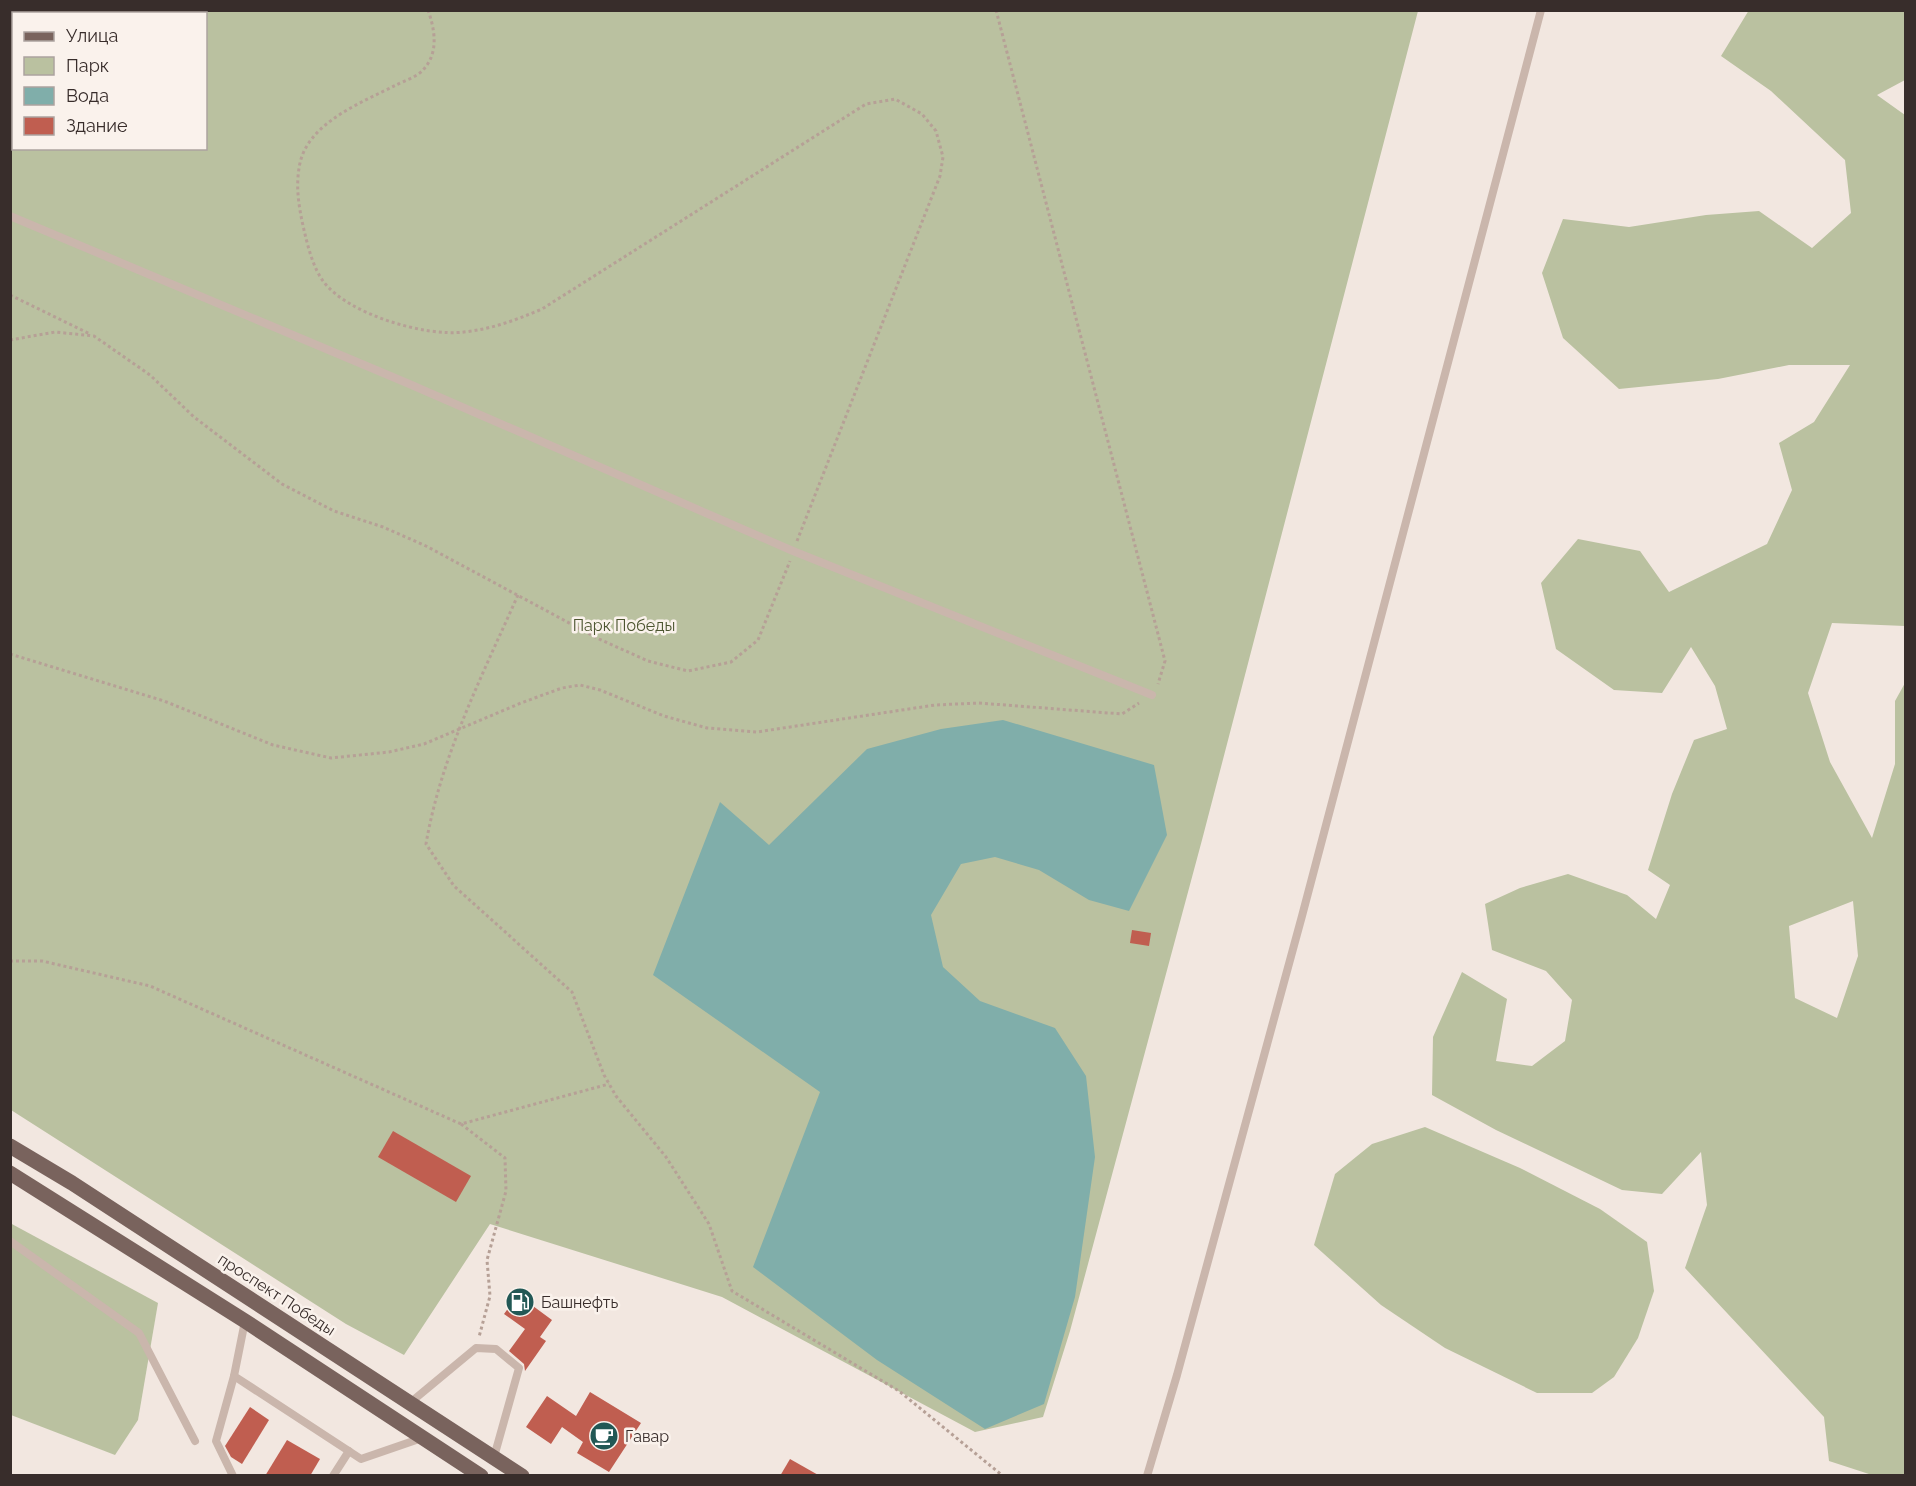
<svg xmlns="http://www.w3.org/2000/svg" width="1916" height="1486" viewBox="0 0 1916 1486" font-family="Raleway,sans-serif">
<rect width="100%" height="100%" fill="#f2e7e0"/>
<g fill="#bac1a0" fill-rule="evenodd">
<path d="M 1749,10 L 1905,11 L 1905,80 L 1877,95 L 1905,115 L 1905,626 L 1832,623 L 1808,693 L 1830,762 L 1872,838 L 1895,764 L 1895,701 L 1905,683 L 1905,1475 L 1872,1475 L 1829,1461 L 1824,1417 L 1685,1268 L 1707,1205 L 1701,1152 L 1662,1194 L 1622,1190 L 1496,1130 L 1432,1095 L 1433,1037 L 1462,972 L 1507,999 L 1496,1061 L 1532,1066 L 1565,1041 L 1572,1000 L 1546,971 L 1492,950 L 1485,904 L 1520,888 L 1568,874 L 1627,895 L 1656,919 L 1670,885 L 1648,870 L 1672,794 L 1694,740 L 1727,729 L 1715,686 L 1691,647 L 1662,693 L 1614,690 L 1556,649 L 1541,583 L 1578,539 L 1640,551 L 1669,592 L 1767,544 L 1792,490 L 1779,443 L 1814,422 L 1850,365 L 1789,365 L 1718,379 L 1619,389 L 1563,338 L 1542,273 L 1563,219 L 1629,227 L 1706,215 L 1759,211 L 1812,248 L 1851,213 L 1845,160 L 1771,91 L 1721,56 ZM 1853,901 L 1858,956 L 1837,1018 L 1795,998 L 1789,926 Z"/>
<path d="M 10,11 L 1418,11 L 1202,840 L 1070,1331 L 1043,1417 L 975,1432 L 722,1297 L 490,1224 L 404,1355 L 346,1324 L 11,1110 ZM 14,14 L 206,14 L 206,148 L 14,148 Z"/>
<polygon points="1425,1127 1520,1168 1600,1209 1647,1242 1654,1291 1638,1338 1614,1377 1592,1393 1537,1393 1445,1348 1381,1305 1314,1245 1335,1174 1372,1144"/>
<polygon points="10,1223 158,1303 138,1420 115,1455 11,1415"/>
</g>
<polygon fill="#80aeaa" points="1003,720 1154,765 1167,835 1129,911 1089,900 1039,870 995,857 961,864 931,915 943,967 980,1001 1055,1028 1086,1076 1095,1157 1075,1297 1044,1404 985,1429 877,1360 753,1267 820,1092 653,975 720,802 769,845 867,749 941,729"/>
<g fill="#c05e50">
<polygon points="1132,930 1151,933 1149,946 1130,943"/>
<polygon points="393,1131 471,1176 456,1202 378,1157"/>
<polygon points="518,1295 552,1320 540,1337 546,1341 525,1371 524,1364 509,1351 525,1329 504,1314"/>
<polygon points="590,1392 641,1423 609,1472 577,1453 583,1442 562,1427 551,1444 526,1427 547,1396 576,1416"/>
<polygon points="250,1407 269,1420 242,1464 231,1457 225,1446"/>
<polygon points="287,1440 320,1459 310,1476 265,1476"/>
<polygon points="790,1459 820,1476 780,1476"/>
</g>
<g fill="none" stroke-linecap="round" stroke-linejoin="round">
<g stroke="#b6a096" stroke-width="3" stroke-dasharray="3 3" stroke-linecap="butt">
<polyline points="62,10 72,14"/>
<path d="M 428,10 C 435,30 439,53 423,70 C 417,77 404,81 396,85 C 363,102 309,122 300,163 C 295,186 299,208 304,230 C 308,247 313,267 323,281 C 347,314 425,337 464,332 C 492,329 516,320 542,309 L 866,104 L 895,99 L 922,114 L 936,131 L 943,157 L 940,176 L 797,541"/>
<polyline points="996,10 1165,661 1158,684"/>
<polyline points="180,14 183,10"/>
<polyline points="10,295 90,334"/>
<polyline points="10,340 55,332 94,336 150,375 194,417 282,484 334,511 383,527 426,546 599,639 648,661 688,671 731,662 758,640 790,561"/>
<path d="M 518,595 C 482,676 441,756 426,844 L 454,886 L 572,992 L 604,1075 L 616,1096 L 666,1157 L 709,1224 L 732,1291 L 899,1391 L 1003,1476"/>
<polyline points="10,654 164,701 273,745 331,758 389,752 424,744 521,703 562,688 580,685 600,690 664,716 707,728 757,732 935,705 979,703 1122,714 1139,703"/>
<polyline points="10,961 42,961 150,986 461,1124 609,1084"/>
<polyline points="461,1124 505,1158 506,1191 487,1260 490,1296 479,1337"/>
</g>
<g stroke="#cab6ac" stroke-width="8">
<polyline points="10,216 407,383 793,551 1152,695"/>
<polyline points="10,1241 139,1333 195,1441"/>
<polyline points="245,1321 234,1376 361,1459 422,1438"/>
<polyline points="411,1402 476,1348 496,1349 519,1368 494,1457"/>
<polyline points="233,1476 216,1441 234,1376"/>
<polyline points="333,1476 349,1451"/>
<polyline points="1147,1476 1177,1375 1302,916 1541,10"/>
</g>
<g stroke="#79635d" stroke-width="15">
<polyline points="10,1146 72,1183 522,1476"/>
<polyline points="10,1173 245,1321 481,1476"/>
</g>
</g>
<defs>
<g id="fuel-disc" transform="scale(1.5)"><circle r="9.5" fill="#225855" stroke="#faf2ec"/><path d="M-5.5-6h7V0h2V4h1.3V-2.5L3-4.5l.8-.8L6-3V5H2.5V1h-1V6h-7ZM-4.2-4.7v3.2H.2V-4.7Z" fill="#fff"/></g>
<g id="cafe-disc" transform="scale(1.5)"><circle r="9.5" fill="#225855" stroke="#faf2ec"/><path d="M-5.5-4.5H6V0H3Q3 3.5 0 3.5H-2.5Q-5.5 3.5-5.5 0ZM3-3.2v2h1.7v-2ZM-6 4.5H4V6H-6Z" fill="#fff"/></g>
</defs>
<g fill-rule="evenodd">
<use href="#fuel-disc" x="520" y="1302"/>
<use href="#cafe-disc" x="604" y="1436"/>
</g>
<g text-anchor="middle" stroke-width="5" stroke-linejoin="round" paint-order="stroke">
<g font-size="16" fill="#4c5530" stroke="#faf2ec">
<text x="624" y="631">Парк Победы</text>
</g>
<g font-size="16" fill="#382d2b" stroke="#faf2ec">
<text transform="translate(277 1294) rotate(33)" y="6">проспект Победы</text>
</g>
<g font-size="16" fill="#382d2b" stroke="#faf2ec" text-anchor="start">
<text x="541" y="1308">Башнефть</text>
<text x="625" y="1442">Гавар</text>
</g>
</g>
<rect width="1916" height="1486" fill="none" stroke="#382d2b" stroke-width="24"/>
<rect x="12" y="12" width="195" height="138" fill="#faf2ec" stroke="#aca39f" stroke-width="1.5"/>
<rect x="24" y="32" width="30" height="9" fill="#79635d" stroke="#aca39f" stroke-width="1.5"/>
<text x="66" y="42" font-size="18" fill="#382d2b">Улица</text>
<rect x="24" y="57" width="30" height="18" fill="#bac1a0" stroke="#aca39f" stroke-width="1.5"/>
<text x="66" y="72" font-size="18" fill="#382d2b">Парк</text>
<rect x="24" y="87" width="30" height="18" fill="#80aeaa" stroke="#aca39f" stroke-width="1.5"/>
<text x="66" y="102" font-size="18" fill="#382d2b">Вода</text>
<rect x="24" y="117" width="30" height="18" fill="#c05e50" stroke="#aca39f" stroke-width="1.5"/>
<text x="66" y="132" font-size="18" fill="#382d2b">Здание</text>
</svg>
